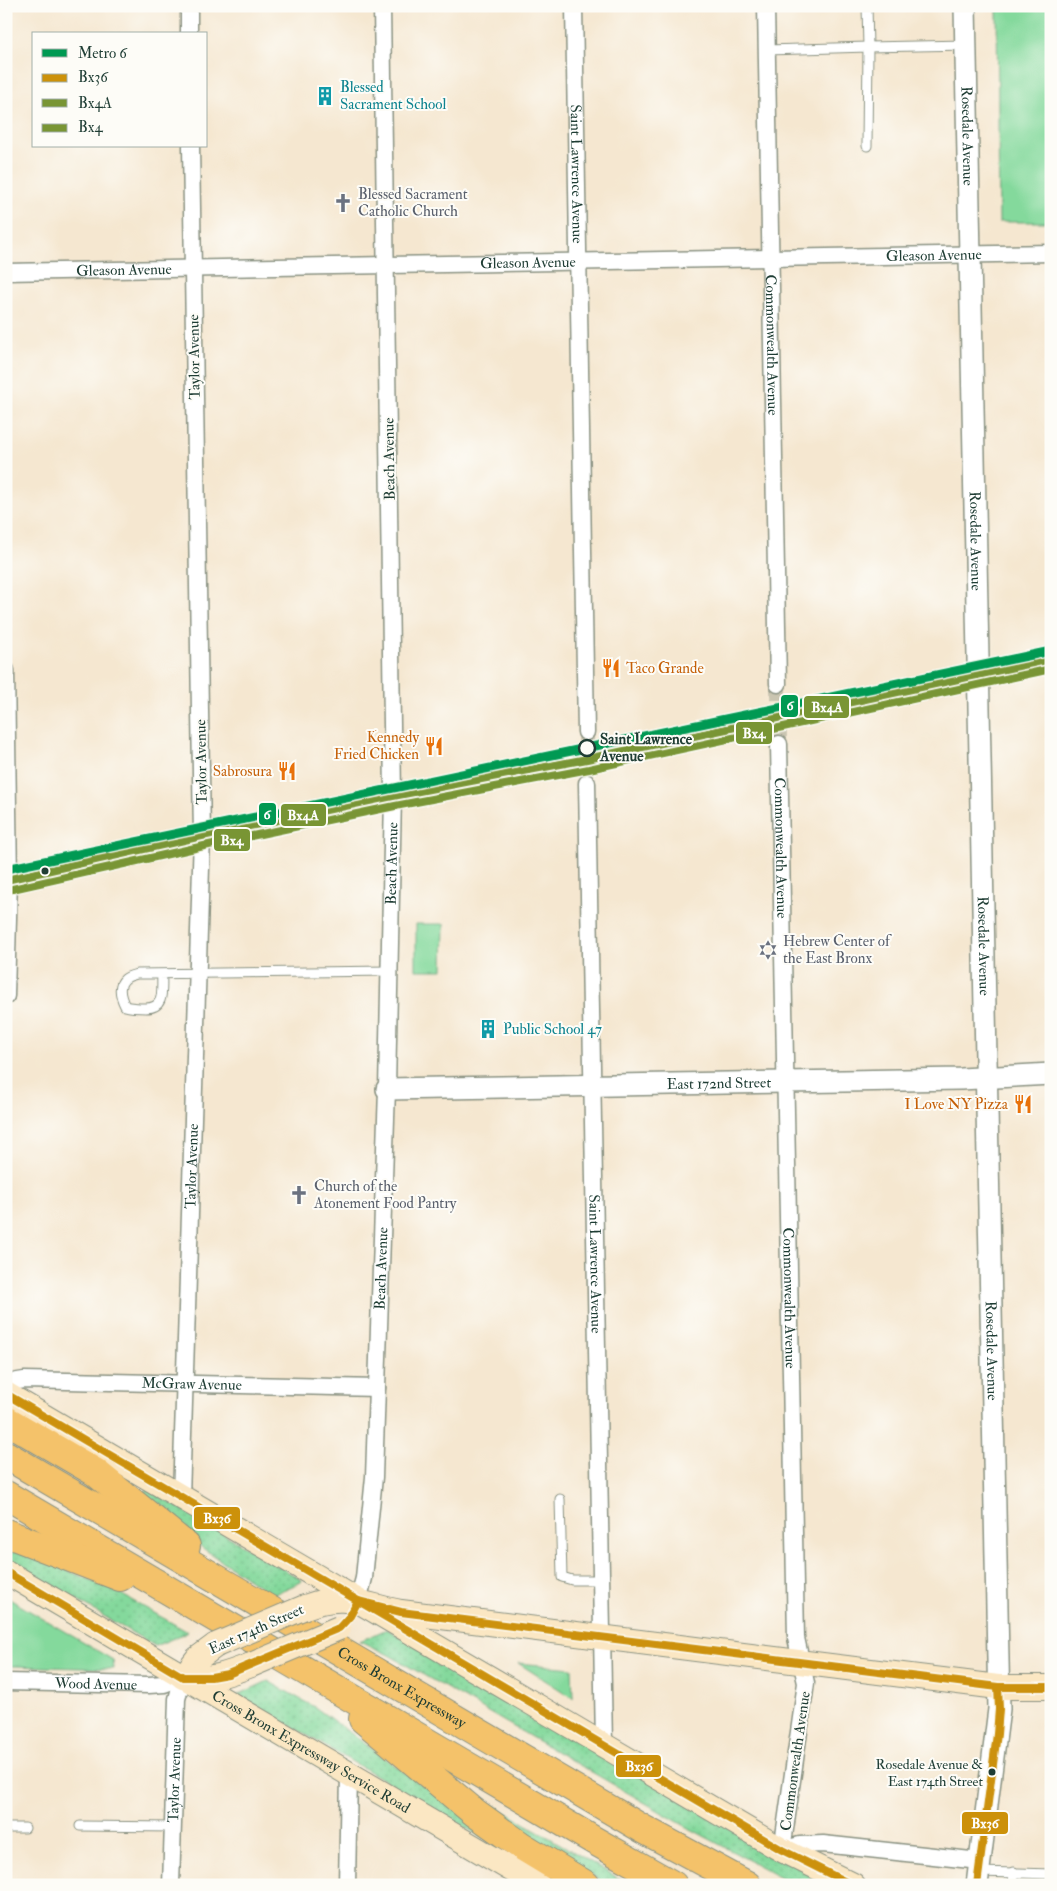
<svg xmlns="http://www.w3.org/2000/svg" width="1057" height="1891" viewBox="0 0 1057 1891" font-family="'IM FELL Double Pica',serif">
<defs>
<pattern id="grass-dots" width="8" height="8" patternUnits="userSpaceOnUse" patternTransform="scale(1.25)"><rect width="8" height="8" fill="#84d99c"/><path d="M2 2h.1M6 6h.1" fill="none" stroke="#72bb87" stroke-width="1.8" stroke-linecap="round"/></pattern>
</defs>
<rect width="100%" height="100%" fill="#fdfcf7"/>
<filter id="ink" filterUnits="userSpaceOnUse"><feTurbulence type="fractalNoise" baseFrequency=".02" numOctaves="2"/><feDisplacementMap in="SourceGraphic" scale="10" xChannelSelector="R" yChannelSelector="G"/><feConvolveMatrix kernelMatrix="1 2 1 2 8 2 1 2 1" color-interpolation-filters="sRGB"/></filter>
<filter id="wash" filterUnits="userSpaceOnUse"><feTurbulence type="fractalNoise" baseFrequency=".0096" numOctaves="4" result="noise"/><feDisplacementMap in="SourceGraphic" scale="20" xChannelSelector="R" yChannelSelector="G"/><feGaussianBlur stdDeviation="1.12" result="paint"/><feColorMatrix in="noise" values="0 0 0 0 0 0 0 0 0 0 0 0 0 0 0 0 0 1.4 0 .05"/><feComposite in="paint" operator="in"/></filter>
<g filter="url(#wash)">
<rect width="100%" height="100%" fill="#f5e7d0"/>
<g fill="url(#grass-dots)" stroke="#528b68">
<polygon points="147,1489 302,1580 301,1582 272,1595 204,1549 142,1498"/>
<polygon points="6,1545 110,1588 188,1632 155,1646 6,1559"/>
<polygon points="387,1629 830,1885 795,1885 687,1827 389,1655 360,1641"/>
<polygon points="268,1681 316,1708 503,1844 500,1848 238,1695"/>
<polygon points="473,1793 630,1885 608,1885 526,1837 483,1805"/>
</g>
<g fill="#84d99c" stroke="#528b68">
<polygon points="997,6 1051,6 1051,222 999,222"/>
<polygon points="416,924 444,924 443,970 416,970"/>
<polygon points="6,1597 113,1660 114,1669 10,1666 6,1663"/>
<polygon points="518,1663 572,1668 573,1698"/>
</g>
</g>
<g filter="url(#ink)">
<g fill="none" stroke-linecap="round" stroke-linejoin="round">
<g stroke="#cac5b1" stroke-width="16" stroke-dasharray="16 8" stroke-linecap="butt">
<polyline points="778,684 779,744"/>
<polyline points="586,732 587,783"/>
</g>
<g stroke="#8a9282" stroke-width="11">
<g id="service">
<polyline points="867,6 868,47 966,45"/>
<polyline points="767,50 868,47 867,146"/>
<path d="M 162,974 C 161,989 166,1008 146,1008 C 139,1008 132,1008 125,1006 C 121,998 117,986 125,979 C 128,976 134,975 137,974 L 390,971"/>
<polyline points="560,1499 562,1577 572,1580 602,1580"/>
<polyline points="80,1826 173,1827"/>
<polyline points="6,1828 25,1828"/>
<polyline points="979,1872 1051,1874"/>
<polyline points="1013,1885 1014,1872"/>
</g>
</g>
<g stroke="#8a9282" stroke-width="19">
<g id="minor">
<polyline points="189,6 189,34"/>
<path id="s1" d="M 574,6 L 586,732"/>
<path id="s2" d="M 766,6 L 778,684"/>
<path id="s3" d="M 6,272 L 1051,253"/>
<polyline points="6,670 9,879 6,996"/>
<path id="s4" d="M 779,744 L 796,1638 L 806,1683 L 782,1850 L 800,1845 L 823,1844 L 980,1861"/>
<path id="s5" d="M 587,783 L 604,1745"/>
<path id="s6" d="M 6,1383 L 24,1380 L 377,1388"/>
<path id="s7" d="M 181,1497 L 202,836 L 191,146"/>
<path id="s8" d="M 358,1601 L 364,1578 L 374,1477 L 387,1089 L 393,796 L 382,6"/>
<path id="s9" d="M 6,1682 L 149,1685 L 164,1684 L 183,1677"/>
<path id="s10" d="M 171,1885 L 177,1699 L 183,1677"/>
<polyline points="347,1885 349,1774"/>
</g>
</g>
<g stroke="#8a9282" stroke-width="24">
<g id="tertiary">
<path id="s11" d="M 965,6 L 999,1709 L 977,1885"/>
<path id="s12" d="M 387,1089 L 961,1079 L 1051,1074"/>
</g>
</g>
<g stroke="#8a9282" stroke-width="26">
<g id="secondary">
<polyline points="6,880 202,836 393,796 587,759 1051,659"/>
<polyline points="6,1394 782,1850 853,1885"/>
<path id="s13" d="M 6,1572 L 538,1885"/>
<path d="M 305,1607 C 345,1591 362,1605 401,1612 L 998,1687 L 1051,1687"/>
<polyline points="183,1677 197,1659 216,1645"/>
<path d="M 185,1677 C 212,1680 226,1675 251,1665"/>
</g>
</g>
<g stroke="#8a9282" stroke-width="30">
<g id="motorway">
<polyline points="6,1420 95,1472 186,1546"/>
<path id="s14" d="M 6,1455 L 643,1829 L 747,1885"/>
<polyline points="6,1495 595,1841 673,1885"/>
<polyline points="6,1533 120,1577"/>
<polyline points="363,1719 474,1812 520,1845 586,1885"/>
</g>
</g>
<use href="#service" stroke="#fff" stroke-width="9"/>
<use href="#minor" stroke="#fff" stroke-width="16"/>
<use href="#tertiary" stroke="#fff" stroke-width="21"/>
<use href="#secondary" stroke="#fbe7c3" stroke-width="24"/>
<use href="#motorway" stroke="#f4c26a" stroke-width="28"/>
<g stroke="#8a9282" stroke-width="26" stroke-linecap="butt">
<g id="secondary-bridge">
<polyline points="216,1645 305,1607"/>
<polyline points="251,1665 339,1628"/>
</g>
</g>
<use href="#secondary-bridge" stroke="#fbe7c3" stroke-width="24"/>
<g stroke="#fdfcf7" stroke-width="11">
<g id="bus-1">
<polyline points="6,1394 782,1850 852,1885"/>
<polyline points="6,1572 183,1677 211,1677 228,1674 339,1628 350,1616 358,1601 401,1612 998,1687 1051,1687"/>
<polyline points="977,1885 997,1734 999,1709 998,1687"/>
</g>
</g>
<g stroke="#fdfcf7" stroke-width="11">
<polyline id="bus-2" points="6,880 202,836 393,796 587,759 1051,659"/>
</g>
<g stroke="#fdfcf7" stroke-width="11">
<polyline id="bus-3" points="8,890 204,846 395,806 589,769 1051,669"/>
</g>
<use href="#bus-1" stroke="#cc910a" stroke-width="8"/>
<use href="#bus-2" stroke="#799534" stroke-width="8"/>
<use href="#bus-3" stroke="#799534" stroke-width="8"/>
<g stroke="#fdfcf7" stroke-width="12">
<polyline id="metro-1" points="6,869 1051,651"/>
</g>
<use href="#metro-1" stroke="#009952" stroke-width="9"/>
</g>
</g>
<defs>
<g id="building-bare" transform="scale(1.5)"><path d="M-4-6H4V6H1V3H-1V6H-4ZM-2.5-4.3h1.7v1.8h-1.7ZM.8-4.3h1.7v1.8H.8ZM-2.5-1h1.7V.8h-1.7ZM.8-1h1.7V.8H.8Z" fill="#0f9aa8" stroke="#fdfcf7" stroke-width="2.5" paint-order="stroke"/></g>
<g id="church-bare" transform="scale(1.5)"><path d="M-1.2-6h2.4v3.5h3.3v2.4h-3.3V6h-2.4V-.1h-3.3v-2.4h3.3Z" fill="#6b7280" stroke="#fdfcf7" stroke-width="2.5" paint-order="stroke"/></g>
<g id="restaurant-bare" transform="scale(1.5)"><path d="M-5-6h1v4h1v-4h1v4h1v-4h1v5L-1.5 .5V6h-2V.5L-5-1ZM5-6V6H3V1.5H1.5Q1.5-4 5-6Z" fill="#e8710a" stroke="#fdfcf7" stroke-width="2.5" paint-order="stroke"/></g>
<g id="synagogue-bare" transform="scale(1.5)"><path d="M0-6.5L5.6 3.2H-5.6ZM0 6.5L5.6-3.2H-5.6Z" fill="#6b7280" stroke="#fdfcf7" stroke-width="2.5" paint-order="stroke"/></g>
</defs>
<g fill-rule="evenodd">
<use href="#building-bare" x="325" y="96"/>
<use href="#church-bare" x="343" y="203"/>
<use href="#restaurant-bare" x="611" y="668"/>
<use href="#restaurant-bare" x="434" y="746"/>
<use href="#restaurant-bare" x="287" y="771"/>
<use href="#synagogue-bare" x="768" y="950"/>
<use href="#building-bare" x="488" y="1029"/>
<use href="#restaurant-bare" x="1023" y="1104"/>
<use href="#church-bare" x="299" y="1195"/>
</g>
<circle fill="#fdfcf7" stroke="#1f3d34" stroke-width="2.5" cx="587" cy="748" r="8"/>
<g fill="#1f3d34" stroke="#fdfcf7" stroke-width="2">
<circle cx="45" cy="871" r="4.5"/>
<circle cx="992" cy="1772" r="4.5"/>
</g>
<g text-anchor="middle" stroke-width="4" stroke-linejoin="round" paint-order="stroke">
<g font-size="14" fill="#1f3d34" stroke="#fdfcf7" text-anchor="end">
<text x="983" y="1769">Rosedale Avenue &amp;<tspan x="983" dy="17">East 174th Street</tspan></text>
</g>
<g font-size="15" fill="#0d838f" stroke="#fdfcf7" text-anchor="start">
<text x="340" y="92">Blessed<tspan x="340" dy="17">Sacrament School</tspan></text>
<text x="503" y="1034">Public School 47</text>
</g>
<g font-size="15" fill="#1f3d34" stroke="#fdfcf7">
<text dy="5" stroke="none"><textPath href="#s11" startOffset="130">Rosedale Avenue</textPath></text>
<text dy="5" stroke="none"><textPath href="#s1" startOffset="168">Saint Lawrence Avenue</textPath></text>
<text dy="5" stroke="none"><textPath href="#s3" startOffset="928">Gleason Avenue</textPath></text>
<text dy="5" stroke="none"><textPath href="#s3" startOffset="522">Gleason Avenue</textPath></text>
<text dy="5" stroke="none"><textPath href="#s3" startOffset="118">Gleason Avenue</textPath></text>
<text dy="5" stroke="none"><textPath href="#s2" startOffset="339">Commonwealth Avenue</textPath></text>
<text transform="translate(194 357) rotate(-91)" y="5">Taylor Avenue</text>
<text transform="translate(389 459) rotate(-91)" y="5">Beach Avenue</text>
<text dy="5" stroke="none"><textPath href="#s11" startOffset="535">Rosedale Avenue</textPath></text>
<text transform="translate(201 762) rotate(-91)" y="5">Taylor Avenue</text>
<text dy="5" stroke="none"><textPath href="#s4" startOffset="104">Commonwealth Avenue</textPath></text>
<text dy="5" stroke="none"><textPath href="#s8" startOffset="739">Beach Avenue</textPath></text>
<text dy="5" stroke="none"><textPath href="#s11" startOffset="940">Rosedale Avenue</textPath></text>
<text dy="5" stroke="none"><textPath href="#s12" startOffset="332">East 172nd Street</textPath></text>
<text dy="5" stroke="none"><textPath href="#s7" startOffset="331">Taylor Avenue</textPath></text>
<text dy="5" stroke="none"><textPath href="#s5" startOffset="481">Saint Lawrence Avenue</textPath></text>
<text dy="5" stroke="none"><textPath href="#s8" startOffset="334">Beach Avenue</textPath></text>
<text dy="5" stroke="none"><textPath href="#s4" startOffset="554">Commonwealth Avenue</textPath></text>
<text dy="5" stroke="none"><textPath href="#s11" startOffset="1345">Rosedale Avenue</textPath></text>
<text dy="5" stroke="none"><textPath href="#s6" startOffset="186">McGraw Avenue</textPath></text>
<text transform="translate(256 1629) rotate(-24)" y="5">East 174th Street</text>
<text dy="5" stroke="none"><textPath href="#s9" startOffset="90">Wood Avenue</textPath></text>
<text dy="5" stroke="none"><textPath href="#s14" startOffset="459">Cross Bronx Expressway</textPath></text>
<text dy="5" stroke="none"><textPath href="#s13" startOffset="354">Cross Bronx Expressway Service Road</textPath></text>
<text transform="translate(795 1761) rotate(-82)" y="5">Commonwealth Avenue</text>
<text dy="5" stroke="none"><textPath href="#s10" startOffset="105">Taylor Avenue</textPath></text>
</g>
<g font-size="15" fill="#5b616d" stroke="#fdfcf7" text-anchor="start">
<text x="358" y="199">Blessed Sacrament<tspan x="358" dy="17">Catholic Church</tspan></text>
<text x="783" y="946">Hebrew Center of<tspan x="783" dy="17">the East Bronx</tspan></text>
<text x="314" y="1191">Church of the<tspan x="314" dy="17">Atonement Food Pantry</tspan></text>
</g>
<g font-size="15" fill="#c56008" stroke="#fdfcf7" text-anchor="end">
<text x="626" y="673" text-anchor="start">Taco Grande</text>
<text x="419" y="742">Kennedy<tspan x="419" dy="17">Fried Chicken</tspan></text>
<text x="272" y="776">Sabrosura</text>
<text x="1008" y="1109">I Love NY Pizza</text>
</g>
<g font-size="15" font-weight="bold" fill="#1f3d34" stroke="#fdfcf7" text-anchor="start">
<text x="600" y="744">Saint Lawrence<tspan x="600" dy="17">Avenue</tspan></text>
</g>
</g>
<g stroke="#fdfcf7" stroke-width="2">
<rect x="780" y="694" width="19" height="24" rx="5" fill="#009952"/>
<rect x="803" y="695" width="47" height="24" rx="5" fill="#799534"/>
<rect x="735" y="721" width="38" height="24" rx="5" fill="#799534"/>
<rect x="258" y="802" width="19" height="24" rx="5" fill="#009952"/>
<rect x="280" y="803" width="47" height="24" rx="5" fill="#799534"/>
<rect x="213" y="828" width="38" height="24" rx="5" fill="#799534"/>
<rect x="193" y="1506" width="48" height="24" rx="5" fill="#cc910a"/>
<rect x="615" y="1754" width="47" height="24" rx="5" fill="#cc910a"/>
<rect x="961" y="1811" width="48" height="24" rx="5" fill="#cc910a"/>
</g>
<g font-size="14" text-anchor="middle" font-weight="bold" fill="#fff">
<text x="790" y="710">6</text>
<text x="827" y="712">Bx4A</text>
<text x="754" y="738">Bx4</text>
<text x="267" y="819">6</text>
<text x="303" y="820">Bx4A</text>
<text x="232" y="845">Bx4</text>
<text x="217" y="1523">Bx36</text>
<text x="639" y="1771">Bx36</text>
<text x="985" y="1828">Bx36</text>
</g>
<rect width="1057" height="1891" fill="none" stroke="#fdfcf7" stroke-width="25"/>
<rect x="32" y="32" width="175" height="115" fill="#fdfcf7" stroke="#a4b0a9"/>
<rect x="42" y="49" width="25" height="8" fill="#009952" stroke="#a4b0a9"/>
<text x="78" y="58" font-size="15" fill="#1f3d34">Metro 6</text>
<rect x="42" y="74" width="25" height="8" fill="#cc910a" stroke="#a4b0a9"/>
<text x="78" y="82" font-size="15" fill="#1f3d34">Bx36</text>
<rect x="42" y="99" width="25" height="8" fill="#799534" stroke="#a4b0a9"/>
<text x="78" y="108" font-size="15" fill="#1f3d34">Bx4A</text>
<rect x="42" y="124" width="25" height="8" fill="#799534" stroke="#a4b0a9"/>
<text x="78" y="132" font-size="15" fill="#1f3d34">Bx4</text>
</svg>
